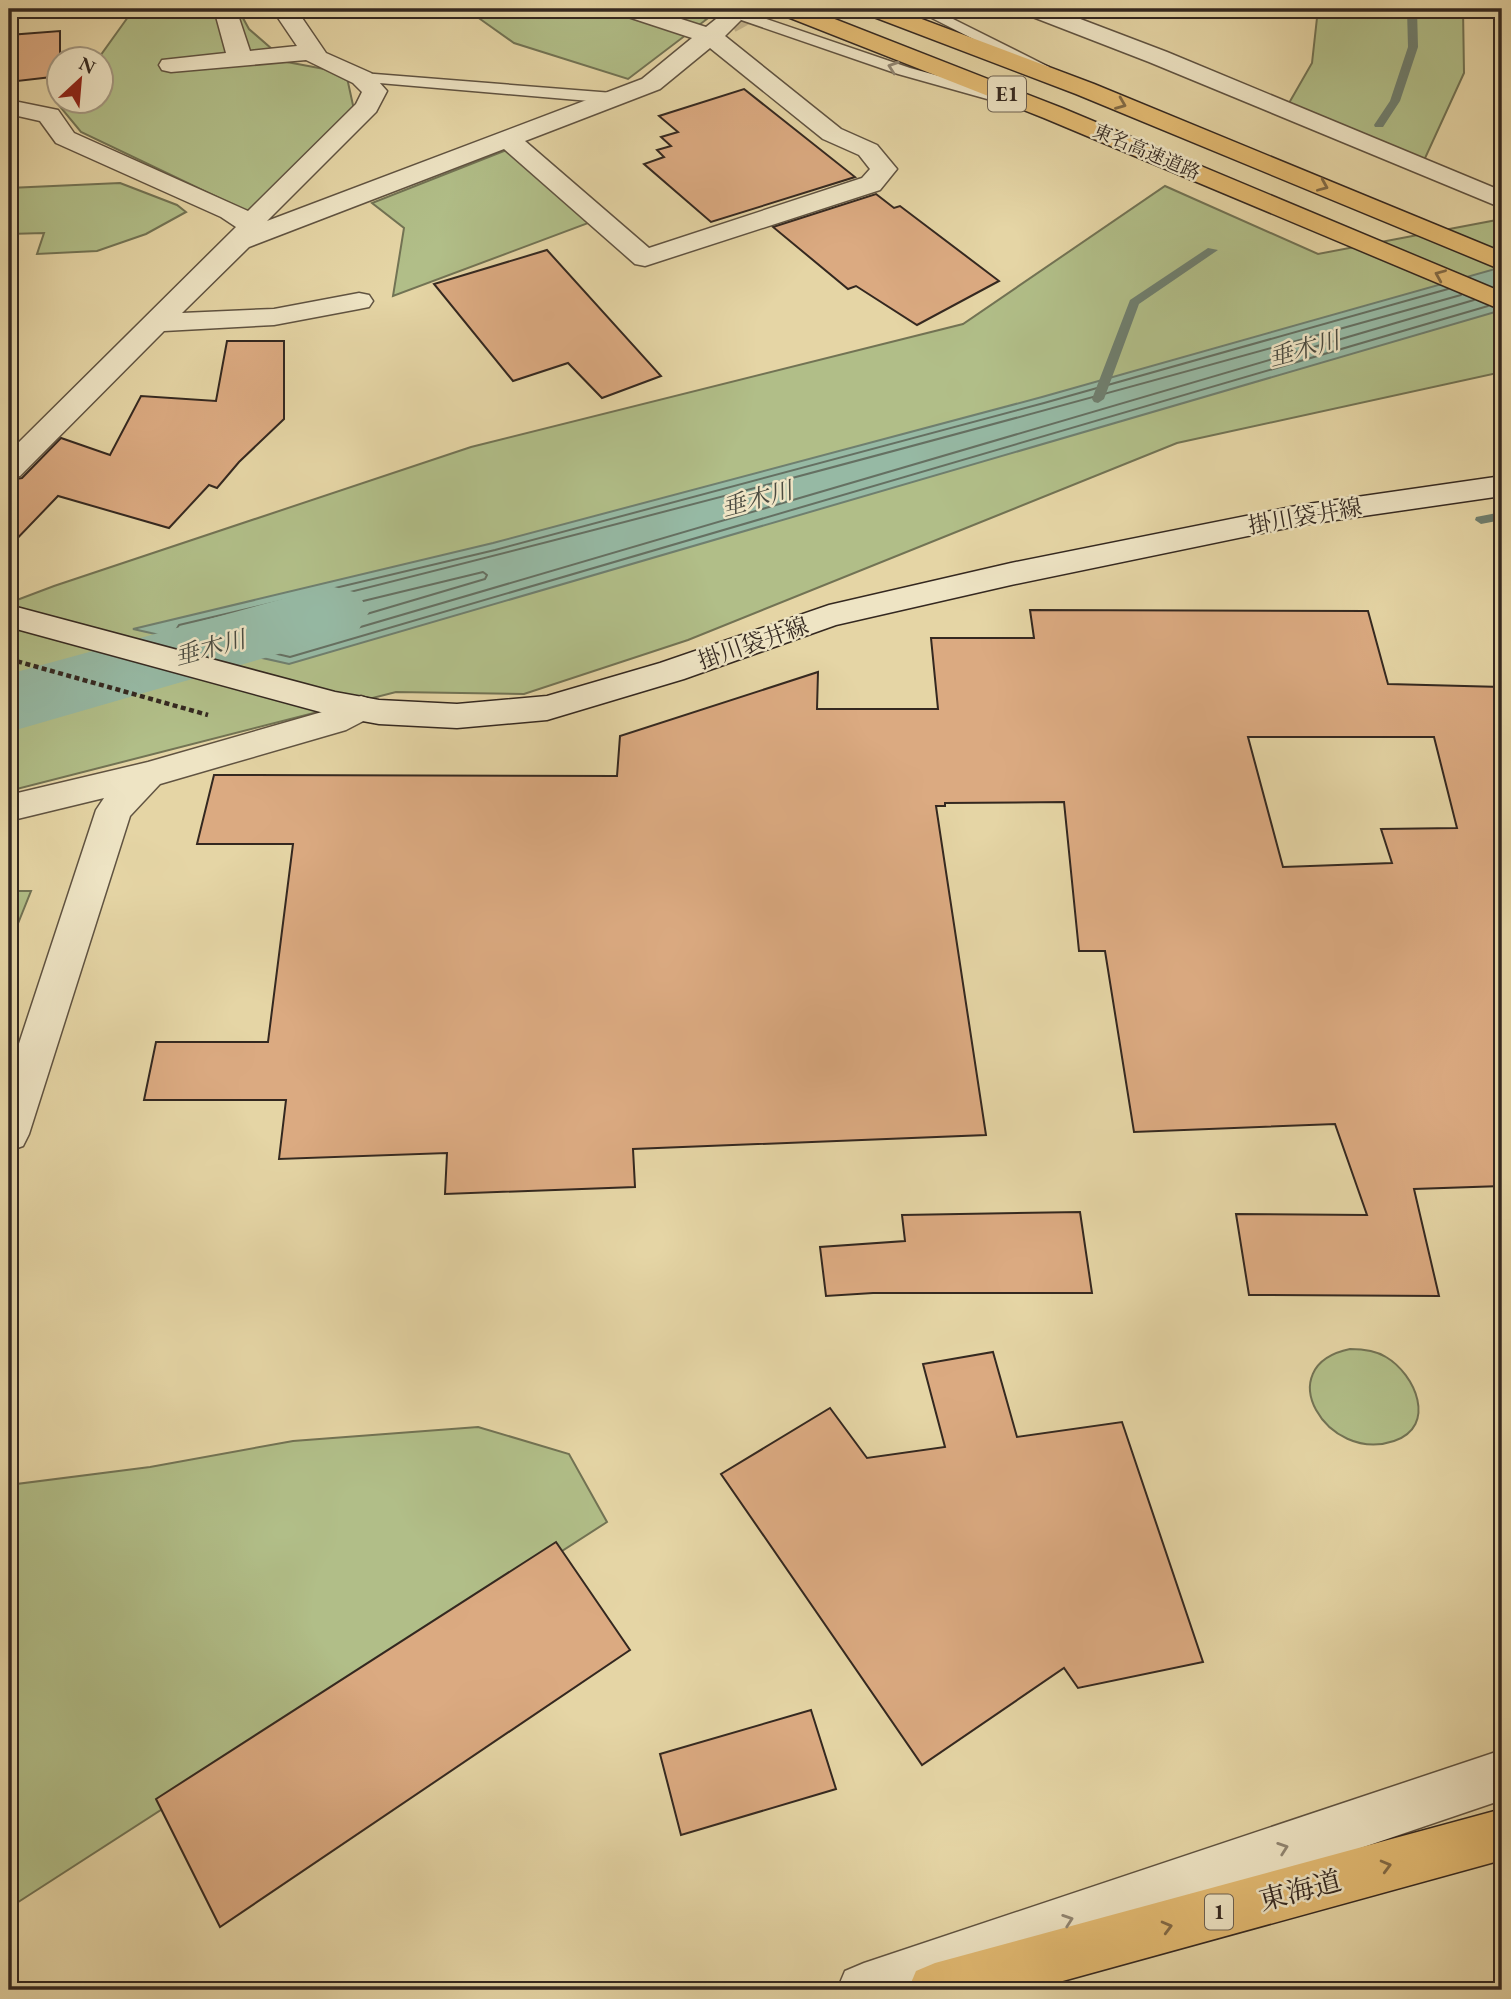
<svg xmlns="http://www.w3.org/2000/svg" width="1511" height="1999" viewBox="0 0 1511 1999" font-family="'EB Garamond','Noto Serif JP',serif">
<rect width="100%" height="100%" fill="#e5d5a5"/>
<filter id="stains"><feTurbulence type="fractalNoise" baseFrequency=".00286" numOctaves="4"/><feColorMatrix values="0 0 0 0 .2 0 0 0 0 .09 0 0 0 0 .02 0 0 0 .5 -.17"/></filter>
<radialGradient id="worn" r=".72"><stop offset=".6" stop-color="#630" stop-opacity="0"/><stop offset="1" stop-color="#630" stop-opacity=".3"/></radialGradient>
<g fill="#b1be88" stroke="#727354" stroke-width="2">
<polygon points="158,9 238,9 249,29 287,62 346,73 356,119 257,216 81,132 57,103 59,100 102,102 102,60 98,59 128,17"/>
<polygon points="472,9 675,9 707,19 628,79 514,43 473,14"/>
<polygon points="1318,9 1463,9 1464,73 1421,167 1285,110 1312,63"/>
<polygon points="509,149 591,222 393,296 404,228 372,203"/>
<polygon points="120,183 177,205 186,212 146,234 97,251 37,254 44,233 9,234 9,188"/>
<polygon points="1165,186 1318,254 1502,219 1502,372 1177,443 688,640 524,694 396,692 9,791 9,603 54,586 471,447 963,324"/>
<polygon points="9,891 31,891 9,946"/>
<path d="M 1350,1349 C 1362,1349 1375,1350 1386,1357 C 1415,1374 1438,1426 1394,1441 C 1327,1464 1268,1366 1350,1349 Z"/>
<polygon points="478,1427 569,1454 607,1522 9,1908 9,1485 150,1467 293,1441"/>
</g>
<g fill="#96b9a4" stroke="#6f7f6f" stroke-width="2">
<polygon points="1502,267 1502,310 289,664 133,629 493,543 1042,397"/>
<polygon points="99,677 9,703 9,688"/>
</g>
<g fill="none" stroke-linecap="round" stroke-linejoin="round">
<g stroke="#657062" stroke-width="2">
<polyline points="1448,289 1044,403 495,550 179,625 176,630 290,657 1488,306"/>
<path d="M 1461,295 C 1048,411 634,523 217,625 L 215,629 L 289,648 L 1474,300"/>
<polygon points="483,572 487,575 485,579 289,637 261,629 264,625"/>
</g>
<g fill="#6f7f6f" fill-rule="evenodd">
<polygon points="1407,9 1417,9 1418,47 1400,101 1383,127 1375,127 1374,125 1390,101 1408,47"/>
<polygon points="1208,248 1218,250 1139,304 1104,399 1098,403 1094,402 1092,399 1130,300"/>
<polygon points="1502,512 1502,520 1481,524 1475,520 1476,517"/>
</g>
<polygon fill="#96b9a4" fill-rule="evenodd" points="330,586 358,593 369,612 358,631 9,732 9,674"/>
</g>
<g fill="#dbaa81" stroke="#342820" stroke-width="2" fill-rule="evenodd">
<polygon points="60,31 60,76 9,82 9,35"/>
<polygon points="744,89 855,177 711,222 644,164 664,157 657,150 671,146 661,137 678,132 659,116"/>
<polygon points="876,194 894,208 900,206 999,281 917,325 856,286 848,289 773,227"/>
<polygon points="547,250 661,376 602,398 568,363 513,381 434,284"/>
<polygon points="227,341 284,341 284,419 239,462 217,488 209,485 169,528 58,496 9,547 9,480 22,478 61,438 110,455 141,396 216,401"/>
<path d="M 1030,610 L 1368,611 L 1388,684 L 1502,687 L 1502,1186 L 1414,1189 L 1439,1296 L 1249,1295 L 1236,1214 L 1367,1215 L 1335,1124 L 1134,1132 L 1105,951 L 1079,951 L 1064,802 L 945,803 L 945,806 L 936,806 L 986,1135 L 633,1149 L 635,1187 L 445,1194 L 447,1153 L 279,1159 L 286,1100 L 144,1100 L 156,1042 L 268,1042 L 293,844 L 197,844 L 214,775 L 617,776 L 620,736 L 818,672 L 817,709 L 938,709 L 931,638 L 1034,638 ZM 1248,737 L 1434,737 L 1457,828 L 1381,829 L 1392,863 L 1283,867 Z"/>
<polygon points="1080,1212 1092,1293 873,1293 826,1296 820,1247 905,1241 902,1215"/>
<polygon points="993,1352 1017,1437 1122,1422 1203,1662 1078,1688 1064,1668 922,1765 721,1474 830,1408 867,1458 945,1447 923,1364"/>
<polygon points="556,1542 630,1650 220,1927 156,1799"/>
<polygon points="811,1710 836,1789 681,1835 660,1754"/>
</g>
<g fill="none" stroke-linecap="round" stroke-linejoin="round">
<polyline stroke="#c2b28a" stroke-width="27" stroke-dasharray="27 13" stroke-linecap="butt" points="729,20 749,9"/>
<g stroke="#605341" stroke-width="3">
<g id="lane">
<polygon points="715,9 737,9 910,68 1011,96 1013,99 1005,104 898,74 718,12"/>
<polygon points="914,9 933,9 1049,67 1047,70 1035,70"/>
<polygon points="362,73 613,93 621,98 613,103 356,81 354,78"/>
</g>
</g>
<g stroke="#605341" stroke-width="3">
<g id="street">
<path d="M 214,9 L 236,9 L 250,51 L 297,46 L 272,9 L 296,9 L 326,53 L 371,73 L 387,91 L 376,112 L 267,221 L 642,79 L 692,38 L 619,14 L 615,9 L 650,9 L 706,27 L 721,15 L 737,15 L 741,20 L 725,36 L 841,129 L 877,145 L 897,169 L 880,190 L 645,266 L 635,264 L 504,149 L 249,247 L 182,313 L 274,309 L 359,293 L 369,295 L 373,301 L 369,307 L 359,309 L 274,325 L 164,331 L 20,476 L 9,478 L 9,452 L 236,227 L 221,217 L 56,143 L 40,121 L 9,114 L 9,100 L 58,110 L 74,133 L 248,211 L 356,104 L 362,92 L 353,83 L 306,60 L 171,72 L 162,70 L 159,65 L 162,60 L 226,53 ZM 710,48 L 823,139 L 859,155 L 870,169 L 862,178 L 649,248 L 525,141 L 660,89 Z"/>
<polygon points="1021,9 1054,9 1167,52 1502,191 1502,208 1149,62 1025,14"/>
<polygon points="361,696 373,700 378,708 373,716 346,730 160,784 130,816 29,1134 23,1146 9,1151 9,1074 96,810 104,798 9,821 9,795 148,762 322,712"/>
<polygon points="1502,1750 1502,1800 942,1990 837,1990 845,1971 864,1963"/>
</g>
</g>
<g stroke="#342820" stroke-width="3">
<polygon id="secondary" points="1502,476 1502,496 1301,525 1011,585 836,625 684,679 547,720 457,728 379,724 335,716 9,627 9,605 335,692 379,700 457,704 547,696 660,663 829,605 1011,563 1301,505"/>
</g>
<g stroke="#342820" stroke-width="3">
<g id="highway">
<polygon points="776,9 809,9 1062,108 1502,292 1502,310 1044,118 780,14"/>
<polygon points="862,9 895,9 1094,84 1502,252 1502,270 1076,94 866,14"/>
<polygon points="1502,1809 1502,1860 1030,1990 908,1990 916,1971 935,1963"/>
</g>
</g>
<polyline stroke="#342820" stroke-width="4.5" stroke-dasharray="5 3.5" stroke-linecap="butt" points="9,659 208,715"/>
<use href="#lane" fill="#eee4c4" fill-rule="evenodd"/>
<use href="#street" fill="#eee4c4" fill-rule="evenodd"/>
<use href="#secondary" fill="#eee4c4" fill-rule="evenodd"/>
<use href="#highway" fill="#e2ba72" fill-rule="evenodd"/>
</g>
<defs><path id="oneway-chevron" d="M-2-3.5L2.5 0L-2 3.5" fill="none" stroke-width="1.6" stroke-linecap="round" stroke-linejoin="round" transform="scale(1.75)"/></defs>
<g stroke="#918672">
<use href="#oneway-chevron" transform="translate(893 67) rotate(-161)"/>
<use href="#oneway-chevron" transform="translate(1283 1848) rotate(-19)"/>
<use href="#oneway-chevron" transform="translate(1068 1920) rotate(-19)"/>
</g>
<g stroke="#826a45">
<use href="#oneway-chevron" transform="translate(1121 104) rotate(22)"/>
<use href="#oneway-chevron" transform="translate(1323 186) rotate(23)"/>
<use href="#oneway-chevron" transform="translate(1440 275) rotate(-157)"/>
<use href="#oneway-chevron" transform="translate(1386 1866) rotate(-15)"/>
<use href="#oneway-chevron" transform="translate(1167 1927) rotate(-15)"/>
</g>
<g text-anchor="middle" stroke-width="5" stroke-linejoin="round" paint-order="stroke">
<g font-size="19" fill="#342820" stroke="#eee4c4">
<text transform="translate(1147 151) rotate(23)" y="7">東名高速道路</text>
</g>
<g fill="#eee4c4" stroke="#6c6051" stroke-width="2">
<rect x="988" y="76.5" width="38" height="35" rx="5"/>
<rect x="1205" y="1894.5" width="28" height="35" rx="5"/>
</g>
<g font-size="21" font-weight="bold" fill="#342820">
<text x="1007" y="101">E1</text>
<text x="1219" y="1919">1</text>
</g>
<g font-size="23" fill="#342820" stroke="#eee4c4">
<text transform="translate(1305 516) rotate(-10)" y="8">掛川袋井線</text>
<text transform="translate(753 643) rotate(-19)" y="8">掛川袋井線</text>
</g>
<g font-size="24" font-style="italic" fill="#4c4c41" stroke="#eee4c4">
<text transform="translate(1304 349) rotate(-15)" y="8">垂木川</text>
<text transform="translate(757 499) rotate(-15)" y="8">垂木川</text>
<text transform="translate(210 648) rotate(-15)" y="8">垂木川</text>
</g>
<g font-size="28" fill="#342820" stroke="#eee4c4">
<text transform="translate(1300 1890) rotate(-15)" y="10">東海道</text>
</g>
</g>
<rect width="1511" height="1999" fill="none" stroke="#e5d5a5" stroke-width="35"/>
<rect x="10" y="10" width="1490" height="1978" fill="none" stroke="#342820" stroke-width="3.5"/>
<rect x="18" y="18" width="1476" height="1964" fill="none" stroke="#342820" stroke-width="2"/>
<g transform="translate(80 80) rotate(26)"><circle r="33" fill="#eee4c4" stroke="#a49982" stroke-width="2"/>
<path d="M0-5L12 26L0 18L-12 26Z" fill="#8f2418"/>
<text y="-10" font-size="19" font-weight="bold" text-anchor="middle" fill="#342820">N</text>
</g>
<rect width="100%" height="100%" filter="url(#stains)"/>
<rect width="100%" height="100%" fill="url(#worn)"/>
</svg>
